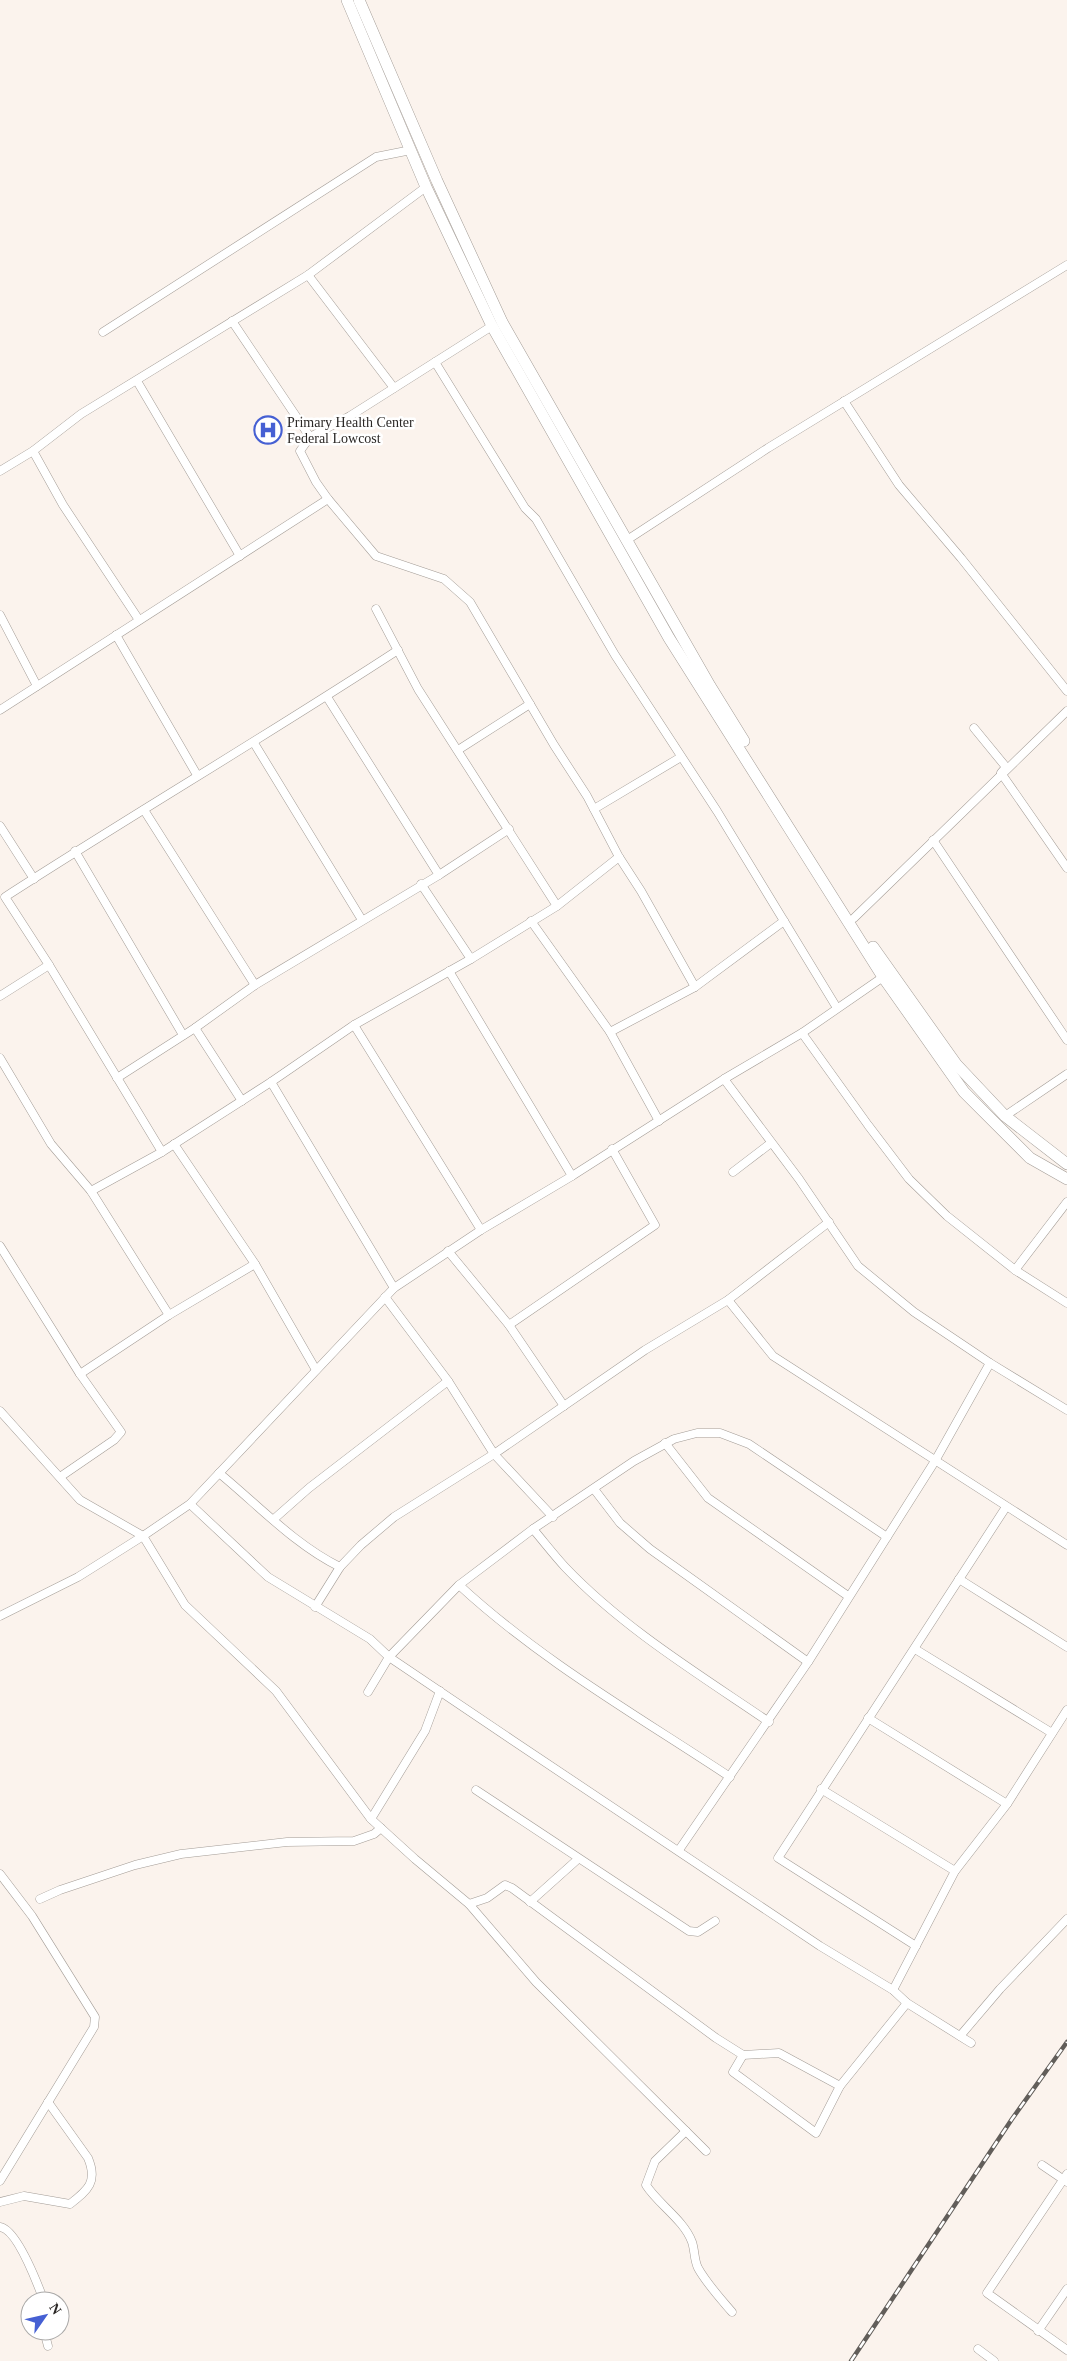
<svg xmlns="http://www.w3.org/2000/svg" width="1067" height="2361" viewBox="0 0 1067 2361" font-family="'Times New Roman',serif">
<rect width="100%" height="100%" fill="#fbf3ed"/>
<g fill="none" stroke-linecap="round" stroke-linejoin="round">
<g stroke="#a39c96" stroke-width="9">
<g id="street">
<polyline points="308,275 394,388"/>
<polyline points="232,321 310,437"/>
<polyline points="492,326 350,416 310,437 300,451 316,482 328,499 376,556 444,579 470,602 554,745 587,796 619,857 641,891 695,987"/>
<polyline points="103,332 376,157 411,150"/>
<polyline points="435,362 525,508 536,519 615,655 717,811 837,1008"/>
<polyline points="137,381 240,556"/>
<polyline points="844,401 899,485 961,558 1067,691"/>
<polyline points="0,471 33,451"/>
<polyline points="627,540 768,448 1067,265"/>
<polyline points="376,609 418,689 557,906"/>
<polyline points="0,615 37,686"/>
<polyline points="139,620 63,505 33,451 81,414 308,275 426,187"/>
<polyline points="116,635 197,775"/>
<polyline points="327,697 439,875"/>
<polyline points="0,710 328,499"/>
<polyline points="974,728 1006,767 1001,773 1067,868"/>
<polyline points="254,743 362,920"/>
<polyline points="458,750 530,704"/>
<polyline points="594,809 681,757"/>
<polyline points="144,810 255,985"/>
<polyline points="0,826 34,879"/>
<polyline points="933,840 1067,1040"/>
<polyline points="75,851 183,1035"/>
<polyline points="421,884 471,959"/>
<polyline points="854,918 1067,711"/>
<polyline points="531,921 610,1032 659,1121"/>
<polyline points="449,971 572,1176"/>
<polyline points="0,996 49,965"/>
<polyline points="354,1025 481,1230"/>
<polyline points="195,1028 242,1101"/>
<polyline points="610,1032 695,987 784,921"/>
<polyline points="802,1033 868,1125 909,1179 947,1216 1015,1270 1067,1303"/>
<polyline points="0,1058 51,1144 91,1191 169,1315"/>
<polyline points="117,1078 195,1028 255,985 439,875 509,829"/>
<polyline points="724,1079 799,1179 858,1266 914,1312 990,1363 1067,1410"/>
<polyline points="271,1082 394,1288"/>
<polyline points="1005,1116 1067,1074"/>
<polyline points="174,1144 255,1264 316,1370"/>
<path d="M 162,1152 L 49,965 L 5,897 C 135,813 268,735 398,650"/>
<polyline points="733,1172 771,1143"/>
<polyline points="91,1191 162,1152 271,1082 354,1025 471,959 557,906 619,857"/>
<polyline points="0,1246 80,1374 121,1432 114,1440 60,1477"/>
<polyline points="448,1251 509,1325 564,1406"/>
<polyline points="1015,1270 1067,1202"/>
<polyline points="385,1297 448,1381 494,1454 553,1517"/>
<polyline points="728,1300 773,1356 1067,1545"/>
<polyline points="509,1325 655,1225 612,1149"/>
<polyline points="80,1374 169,1315 255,1264"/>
<polyline points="0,1411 80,1500 143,1536 185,1605 276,1691 371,1819 415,1859 469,1904 536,1982 706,2151"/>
<polyline points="665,1443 708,1498 848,1596"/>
<path d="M 219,1473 C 258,1505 295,1545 340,1567"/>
<polyline points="594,1489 620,1523 650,1549 808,1662"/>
<polyline points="190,1504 268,1577 370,1639 389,1657 512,1740 820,1946 893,1990 907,2003 971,2043"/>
<polyline points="274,1519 309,1488 448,1381"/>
<path d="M 533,1529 C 544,1542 554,1555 565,1567 C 623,1628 700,1675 769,1722"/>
<polyline points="959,1579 1067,1647"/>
<path d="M 459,1585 C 540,1660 638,1716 730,1777"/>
<polyline points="315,1607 340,1567 361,1545 394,1517 494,1454 645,1350 728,1300 829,1222"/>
<polyline points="0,1616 78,1577 143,1536 190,1504 394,1288 481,1230 572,1176 724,1079 802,1033 886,975"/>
<polyline points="915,1649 1052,1733"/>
<polyline points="368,1692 389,1657 459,1585 533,1529 634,1461 674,1439 697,1433 720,1433 749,1444 887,1537"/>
<polyline points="868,1718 1007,1804"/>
<polyline points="821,1789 955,1871"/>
<polyline points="476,1790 689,1931 698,1932 715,1921"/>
<polyline points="371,1819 425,1731 440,1691"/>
<polyline points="679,1850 808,1662 935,1461 990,1363"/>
<polyline points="0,1874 32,1916 95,2017 94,2027 0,2181"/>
<polyline points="40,1899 60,1890 135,1865 181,1854 287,1842 354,1841 374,1834 381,1828"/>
<polyline points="530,1902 578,1859"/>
<polyline points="469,1904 487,1898 505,1885 512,1888 716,2038 743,2055 779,2053 840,2086"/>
<polyline points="916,1946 778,1858 1006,1507"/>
<polyline points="893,1990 955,1871 1007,1804 1067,1710"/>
<polyline points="960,2036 1000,1989 1067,1919"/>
<polyline points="743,2055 733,2072 816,2133 840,2086 907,2003"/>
<path d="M 686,2131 L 655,2161 L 646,2185 C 658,2204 684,2220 692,2242 C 695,2251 694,2260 698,2268 C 707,2284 720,2298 732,2312"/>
<polyline points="1042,2165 1067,2182"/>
<polyline points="1067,2174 987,2293 1067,2350"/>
<path d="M 0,2202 L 24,2196 L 70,2204 C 88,2190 98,2182 88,2158 L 48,2102"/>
<path d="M 0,2227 C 17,2229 38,2285 44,2301"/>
<polyline points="44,2331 48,2346"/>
<polyline points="1038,2331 1067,2289"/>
<polyline points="978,2349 994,2361"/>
</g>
</g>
<g stroke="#a39c96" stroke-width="12">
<g id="secondary">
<polyline points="347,0 426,187 492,326 669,638 883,977 964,1092 1030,1158 1067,1179"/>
<polyline points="359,0 437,181 502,322 710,686 744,741"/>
<polyline points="873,947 956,1064 1005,1116 1067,1164"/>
</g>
</g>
<use href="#street" stroke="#fff" stroke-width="8"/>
<use href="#secondary" stroke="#fff" stroke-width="11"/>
<g stroke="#625e5a" stroke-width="4.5">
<polyline id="rail" points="851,2361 1012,2119 1067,2042"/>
</g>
<use href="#rail" stroke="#fff" stroke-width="2.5" stroke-dasharray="8" stroke-linecap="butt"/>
</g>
<defs>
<g id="hospital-ring" transform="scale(1.4375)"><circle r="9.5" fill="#fff" stroke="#4660d3" stroke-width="1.5"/><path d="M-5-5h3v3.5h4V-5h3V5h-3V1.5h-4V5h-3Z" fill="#4660d3"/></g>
</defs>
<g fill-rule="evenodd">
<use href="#hospital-ring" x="268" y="430"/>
</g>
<g text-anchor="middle" stroke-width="5" stroke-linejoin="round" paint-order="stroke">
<g font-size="14" fill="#2b2826" stroke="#fff" text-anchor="start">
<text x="287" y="427">Primary Health Center<tspan x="287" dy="16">Federal Lowcost</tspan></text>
</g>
</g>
<g transform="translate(45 2316) rotate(56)"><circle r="24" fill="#ffffff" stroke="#aaa9a8"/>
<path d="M0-4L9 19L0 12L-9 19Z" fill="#4660d3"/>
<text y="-8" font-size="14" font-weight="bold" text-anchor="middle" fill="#2b2826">N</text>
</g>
</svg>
